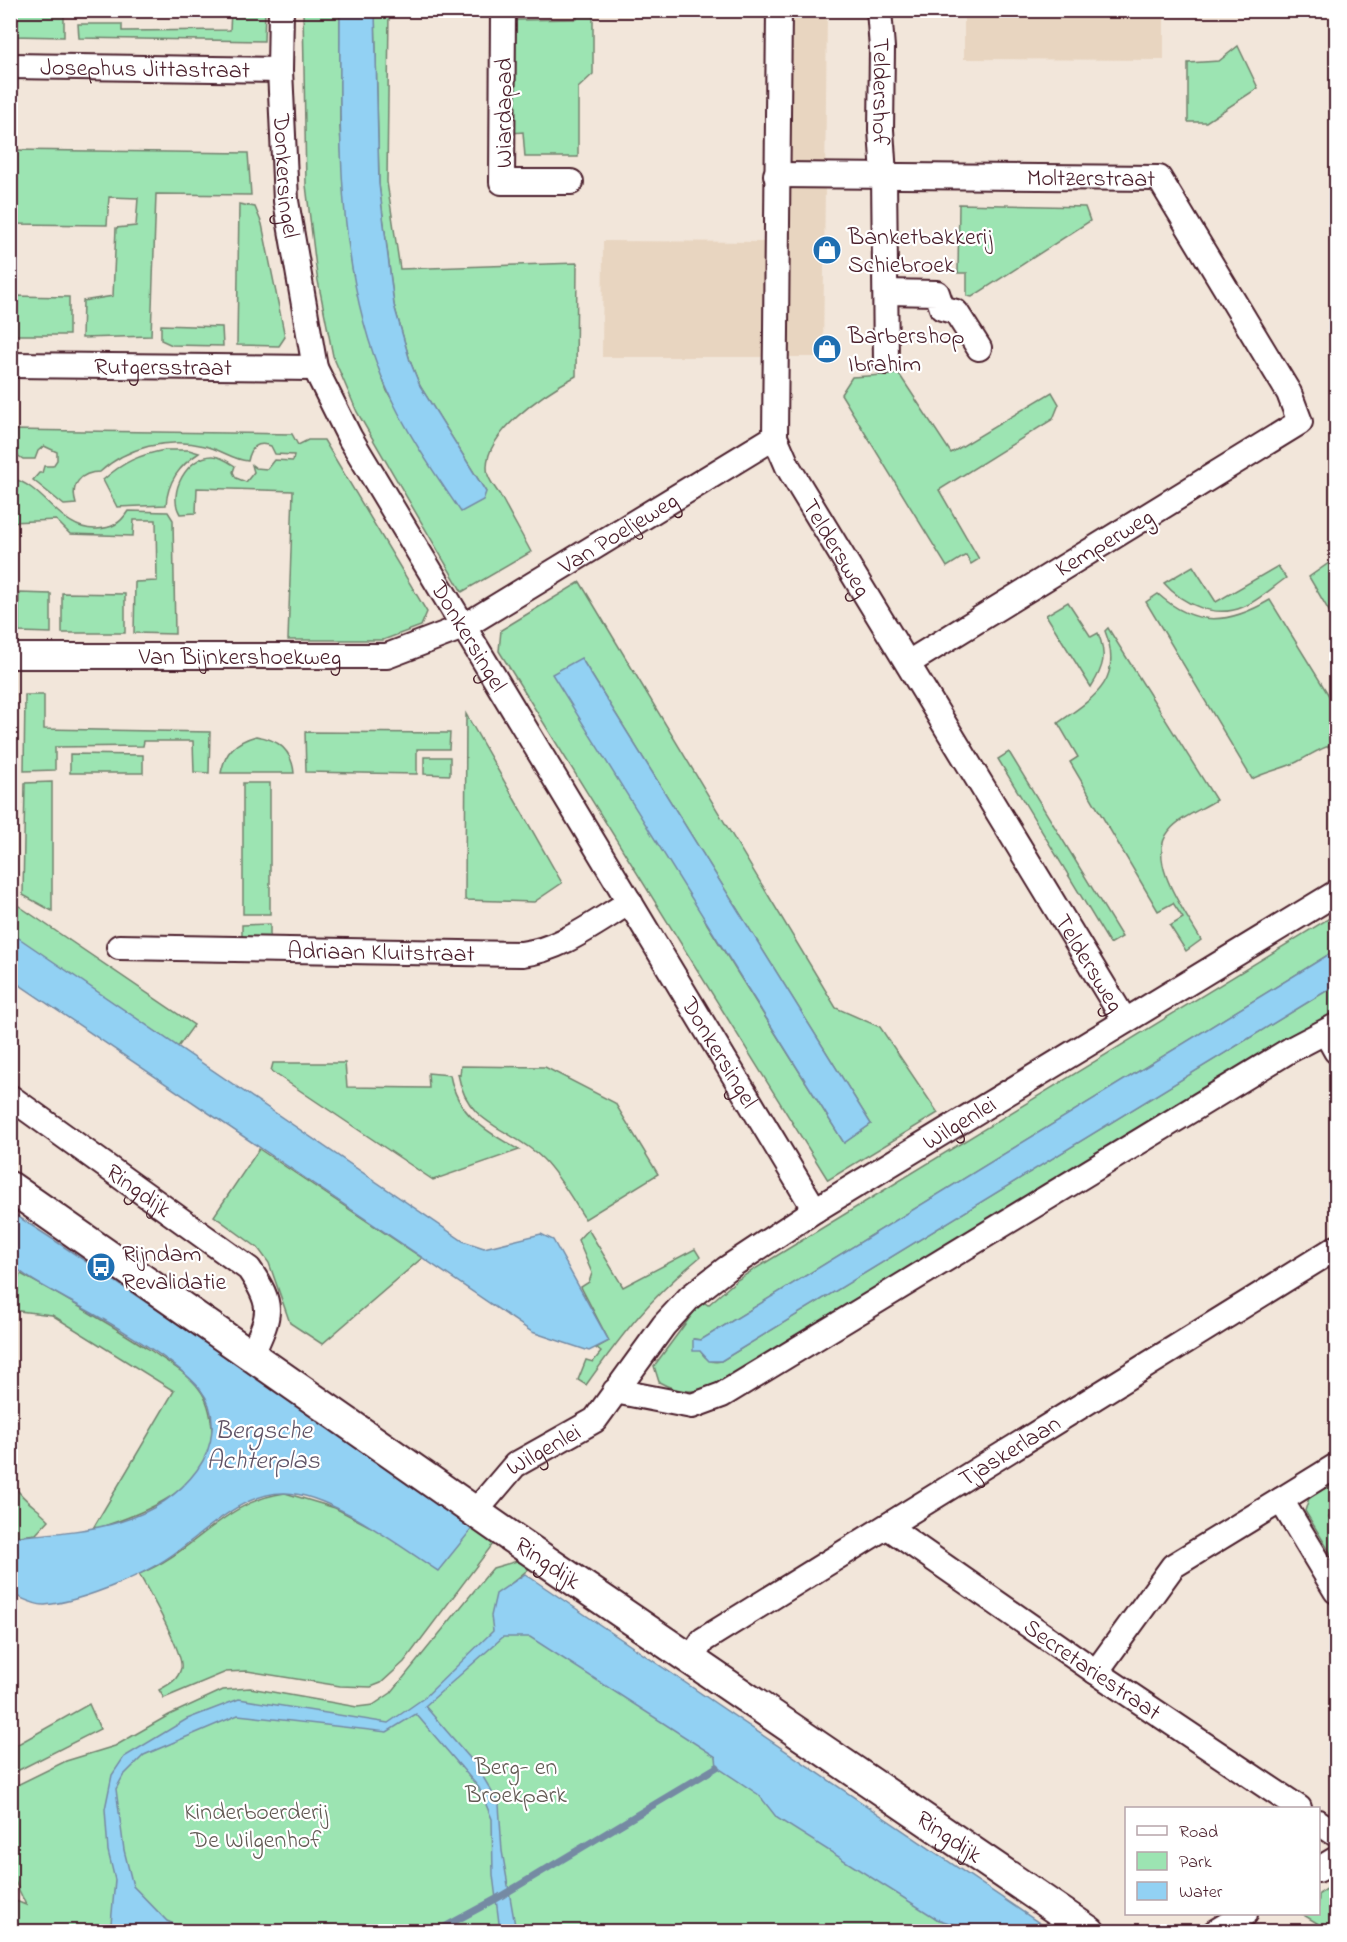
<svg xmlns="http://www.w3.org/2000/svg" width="1347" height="1942" viewBox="0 0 1347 1942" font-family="'Indie Flower',sans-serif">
<rect width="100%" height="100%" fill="#f2e6da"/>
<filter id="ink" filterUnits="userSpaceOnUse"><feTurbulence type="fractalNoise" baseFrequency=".0167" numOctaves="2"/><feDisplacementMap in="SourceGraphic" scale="12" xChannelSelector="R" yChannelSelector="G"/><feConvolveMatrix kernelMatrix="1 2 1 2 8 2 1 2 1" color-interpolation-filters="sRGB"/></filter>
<g filter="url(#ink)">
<g fill="#e8d5c0">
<polygon points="793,11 827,11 823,357 602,357 603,241 787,242"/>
<polygon points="964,11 1164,11 1164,60 964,59"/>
</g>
<g fill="#9ce4b2" stroke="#73826e" stroke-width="1.5" fill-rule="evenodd">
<polygon points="11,10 64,11 64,37 11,36"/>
<polygon points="231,11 265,11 264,41 79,38 78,24 122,24 122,31 230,30"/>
<path d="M 303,11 L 340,11 L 340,127 L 345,207 L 353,272 L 369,339 L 387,391 L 400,413 L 486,492 L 420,386 L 410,361 L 394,305 L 379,184 L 375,11 L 389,11 L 387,182 L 400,269 L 577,263 L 576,376 C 548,391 478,435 488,475 C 490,482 496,489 500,495 C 510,514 521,533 531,552 L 462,592 L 357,412 L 333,356 L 317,276 L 306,185 Z"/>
<polygon points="577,11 593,11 593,74 578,88 578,157 525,157 523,132 512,133 513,20 577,19"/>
<polygon points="1238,46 1258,88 1206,122 1188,122 1188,63 1219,61"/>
<polygon points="11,150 248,153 251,195 156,194 151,336 82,338 83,301 113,296 116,228 136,226 138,198 109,197 107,225 11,224"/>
<polygon points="239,204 255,207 262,224 285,337 279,346 237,345"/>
<polygon points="959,204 1085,207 1090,221 972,297 967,296 967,273 958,273"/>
<polygon points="11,296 69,297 69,335 11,335"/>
<polygon points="161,325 222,327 223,346 172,345 161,340"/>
<polygon points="899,374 951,453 1052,392 1059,404 1053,419 939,490 979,559 971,564 966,555 947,567 841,394 852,377"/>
<path d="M 11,430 L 292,434 L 298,445 L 308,440 L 324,440 L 427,612 L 421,626 L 383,640 L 288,640 L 293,491 L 197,488 L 196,513 L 180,514 C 167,493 187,456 213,456 C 220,456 229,462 235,466 L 233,472 L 236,478 L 246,482 L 254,472 L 252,465 L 256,468 L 267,469 L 274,460 L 293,461 L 294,455 L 275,454 L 271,446 C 257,441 251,447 248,461 C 233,460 220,449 205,446 C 168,437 127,447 100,472 C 80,472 70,485 76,504 L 64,505 L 33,480 L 39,473 L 42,473 L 44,466 L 53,466 L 57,460 L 57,452 L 44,446 L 38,451 L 35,459 L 23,459 L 11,451 Z"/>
<path d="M 165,450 L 189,450 L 199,453 C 179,466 168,481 166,505 L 117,507 L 103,480 C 123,462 139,455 165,450 Z"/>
<path d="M 11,478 C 45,486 60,531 97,529 C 112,528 120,524 128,511 L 168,512 L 173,520 L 175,634 L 134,633 L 135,582 L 157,581 L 156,520 L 134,520 L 133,536 L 70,534 L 56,520 L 11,522 Z"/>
<polygon points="1336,558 1336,623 1309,577"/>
<path d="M 1193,566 L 1216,602 L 1278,566 L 1286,578 C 1273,587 1258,601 1243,607 C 1215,619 1182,604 1164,583 Z"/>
<path d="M 580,582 L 836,1008 L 880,1027 L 938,1113 L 828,1180 L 499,651 L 501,630 ZM 581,658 L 871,1124 L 844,1143 L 707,924 Z"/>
<polygon points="19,593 51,594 51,633 19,632"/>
<polygon points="62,593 125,594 125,633 62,633"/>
<path d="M 1158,594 C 1196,628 1229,624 1270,600 L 1336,707 L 1336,744 C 1321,747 1311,755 1297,762 C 1283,769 1267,771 1252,779 L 1146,602 Z"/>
<path d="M 1068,602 L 1091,637 L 1098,633 C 1107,655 1104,667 1091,687 L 1046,615 Z"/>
<path d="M 1108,628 L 1216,800 C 1202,809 1179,818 1169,831 C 1145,860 1186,913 1201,940 L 1186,951 L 1170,926 L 1183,918 L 1173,903 L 1158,911 L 1070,762 L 1078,757 L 1058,723 C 1095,697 1124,680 1105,631 Z"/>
<polygon points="25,695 44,695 44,729 210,732 209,773 194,772 193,741 144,741 143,746 55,747 55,770 24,771"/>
<polygon points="466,714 562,883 534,902 465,900"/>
<polygon points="305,732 450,733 449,749 417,749 417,774 306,772"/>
<path d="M 256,736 C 277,739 292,750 294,773 L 221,773 C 225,752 235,742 256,736 Z"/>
<polygon points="1009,752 1122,937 1110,944 998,759"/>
<polygon points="70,754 143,755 143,773 70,773"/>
<polygon points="424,757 450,757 450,775 424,774"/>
<polygon points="52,782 52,911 23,895 25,783"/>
<rect x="243" y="783" width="27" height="131"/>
<polygon points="10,900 194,1025 178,1047 11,934"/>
<path d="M 1336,914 L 1336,950 L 701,1340 L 694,1339 C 700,1351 706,1365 721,1361 L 1336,985 L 1336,1012 L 744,1373 C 711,1386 692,1401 659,1382 L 654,1366 L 702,1301 L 708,1305 L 737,1280 Z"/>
<polygon points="270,924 270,940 242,940 242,925"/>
<path d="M 273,1063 L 345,1063 L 347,1087 L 429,1088 L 428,1073 L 450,1075 C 457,1115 486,1131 519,1150 L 433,1180 L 271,1071 Z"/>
<path d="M 461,1066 L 545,1067 L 615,1103 L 658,1174 L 585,1219 C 572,1199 559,1175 543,1159 C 511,1127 467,1127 458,1074 L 460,1075 Z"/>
<polygon points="259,1149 422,1258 322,1344 290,1323 269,1263 258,1248 214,1216"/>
<path d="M 588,1229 L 623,1287 L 695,1249 L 700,1257 C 649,1299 623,1333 586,1385 L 578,1380 L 586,1360 L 593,1362 L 601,1352 L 596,1348 L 609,1341 L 581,1287 L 589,1282 L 592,1273 L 578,1240 Z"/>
<path d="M 21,1274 C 64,1297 106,1322 147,1348 C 164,1360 188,1373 200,1390 C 209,1402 211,1416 212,1429 C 216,1489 137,1516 92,1530 L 174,1391 L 52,1315 L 11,1310 L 11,1286 Z"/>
<polygon points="1336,1481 1336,1512 1329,1517 1336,1528 1336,1562 1305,1511 1309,1498"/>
<path d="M 15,1487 C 25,1502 38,1508 49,1520 L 36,1534 L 11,1537 L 11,1493 Z"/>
<path d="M 285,1493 L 335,1508 L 369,1526 L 475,1525 L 496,1540 L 404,1662 L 381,1683 L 371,1687 L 340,1686 L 247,1671 L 226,1672 L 164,1698 L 159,1690 C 170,1684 178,1680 181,1668 C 184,1653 148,1590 139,1574 C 194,1553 223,1501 285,1493 Z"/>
<polygon points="517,1561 531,1567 506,1588 937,1919 960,1925 974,1931 11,1931 11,1899 26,1905 11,1873 11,1788 66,1761 115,1746 169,1715 223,1690 250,1688 357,1707 373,1705 391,1693 487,1575 493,1568"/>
<polygon points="89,1704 100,1729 11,1774 11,1748"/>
<polygon points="1336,1883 1336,1931 1330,1931 1302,1914 1318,1914 1319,1894"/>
</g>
<g fill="#92d1f3" stroke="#758aa3" stroke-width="1.5">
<path d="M 340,11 L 375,11 L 379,184 L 394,305 L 410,361 L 420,386 L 486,492 L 483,500 L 461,512 C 435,474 404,429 386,387 C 335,269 340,136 340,11 Z"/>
<polygon points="581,658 871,1124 844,1143 552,674"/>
<polygon points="10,932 463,1241 484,1248 541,1234 553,1240 609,1341 589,1351 532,1332 11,979"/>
<polygon points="1336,950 1336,985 721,1361 709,1361 700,1351 693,1351 693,1339 701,1340"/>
<path d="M 11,1212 L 54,1240 L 475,1525 L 438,1571 C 399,1546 332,1494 285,1493 C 245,1492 209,1528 179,1550 C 148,1574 84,1601 45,1605 C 35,1606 20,1597 11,1594 L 11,1537 C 78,1531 153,1530 197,1470 C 214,1447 219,1413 200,1389 C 177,1360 102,1318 68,1300 C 48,1288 26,1279 11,1263 Z"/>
<polygon points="525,1574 1051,1931 974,1931 937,1919 777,1818 759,1795 717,1767 716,1757 530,1637 503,1637 425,1706 476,1765 499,1804 502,1851 516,1931 500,1931 493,1875 492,1819 479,1788 416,1714 387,1732 238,1715 144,1755 123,1776 116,1789 124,1850 133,1886 167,1921 190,1931 101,1931 111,1924 115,1880 108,1851 105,1809 112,1775 124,1757 187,1719 239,1699 388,1723 424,1698 493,1631 491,1616 496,1594"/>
</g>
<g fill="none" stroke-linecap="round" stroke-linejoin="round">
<polyline stroke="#758aa3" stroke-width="7" points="435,1932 496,1899 717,1767"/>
<g stroke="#4a1f2b" stroke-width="28">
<g id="minor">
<path id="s1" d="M 281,10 L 280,70 L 286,201 L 315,368 L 350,438 L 815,1210"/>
<polyline points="503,10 502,182 571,182"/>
<path id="s2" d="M 779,10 L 775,437 L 788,467 L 1125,1021"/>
<path id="s3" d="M 879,10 L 882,48 L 881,130 L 884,175 L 886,362"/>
<path id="s4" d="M 10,66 L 280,70"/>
<path id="s5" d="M 776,175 L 1159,178 L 1289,393 L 1300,422 L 908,663"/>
<polyline points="886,292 937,293 942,308 956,312 979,348"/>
<path id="s6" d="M 10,365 L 315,368"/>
<path id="s7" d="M 10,656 L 387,656 L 463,627 L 775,437"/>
<path id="s8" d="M 119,947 L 522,954 C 562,949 596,922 630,902"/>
<polyline points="1326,1033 1336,1051"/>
<path id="s9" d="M 10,1097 L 249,1269 C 275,1307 270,1314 252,1354"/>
<polyline points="615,1391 692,1406 722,1395 1290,1050 1336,1026"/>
<polyline points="1336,1466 1281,1500 1336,1591"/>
<path id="s10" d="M 475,1512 L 515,1465 L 595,1420 L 664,1325 L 690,1297 L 726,1269 L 815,1210 L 1336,893"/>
<path id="s11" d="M 888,1527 L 1096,1672 L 1299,1808"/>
<path id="s12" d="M 690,1660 L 703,1640 L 1336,1248"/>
<polyline points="1096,1672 1173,1566 1281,1500"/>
<polyline points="1318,1822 1336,1834"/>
<polyline points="1318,1870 1336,1859"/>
<polyline points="1215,1932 1245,1914"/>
</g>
</g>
<g stroke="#4a1f2b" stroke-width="34">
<g id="tertiary">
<path id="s13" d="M 10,1187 L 511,1537 L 1090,1932"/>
</g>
</g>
<use href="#minor" stroke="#fff" stroke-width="24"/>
<use href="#tertiary" stroke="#fff" stroke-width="30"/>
</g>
</g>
<defs>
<g id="shop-disc" transform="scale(1.5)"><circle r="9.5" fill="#1f6fb2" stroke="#fff"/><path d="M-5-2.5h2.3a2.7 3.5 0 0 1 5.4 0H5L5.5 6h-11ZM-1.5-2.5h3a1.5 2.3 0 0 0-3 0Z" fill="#fff"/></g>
<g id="bus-disc" transform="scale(1.5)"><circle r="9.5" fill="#1f6fb2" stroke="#fff"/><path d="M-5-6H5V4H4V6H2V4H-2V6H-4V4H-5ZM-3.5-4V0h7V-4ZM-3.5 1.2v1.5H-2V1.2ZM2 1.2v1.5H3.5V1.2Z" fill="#fff"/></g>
</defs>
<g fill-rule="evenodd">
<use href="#shop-disc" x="827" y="250"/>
<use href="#shop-disc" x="827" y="349"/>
<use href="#bus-disc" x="101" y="1267"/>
</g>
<g text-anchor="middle" stroke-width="4.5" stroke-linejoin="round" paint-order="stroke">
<g font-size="24" fill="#4a1f2b" stroke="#fff">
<text dy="8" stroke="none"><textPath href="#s4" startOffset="135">Josephus Jittastraat</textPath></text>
<text dy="8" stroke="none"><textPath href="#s3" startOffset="82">Teldershof</textPath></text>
<text transform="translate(503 113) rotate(-90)" y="8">Wiardapad</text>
<text dy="8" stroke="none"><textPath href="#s1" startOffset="166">Donkersingel</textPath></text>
<text dy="8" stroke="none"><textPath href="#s5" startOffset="315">Moltzerstraat</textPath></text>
<text dy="8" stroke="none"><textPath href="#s6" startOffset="153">Rutgersstraat</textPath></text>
<text dy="8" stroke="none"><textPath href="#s7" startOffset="640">Van Poeljeweg</textPath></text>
<text transform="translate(1104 542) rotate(-31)" y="8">Kemperweg</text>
<text dy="8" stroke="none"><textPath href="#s2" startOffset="554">Teldersweg</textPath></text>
<text dy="8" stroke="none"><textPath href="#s1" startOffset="670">Donkersingel</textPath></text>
<text dy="8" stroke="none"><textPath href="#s7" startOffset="230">Van Bijnkershoekweg</textPath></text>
<text dy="8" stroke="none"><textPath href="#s8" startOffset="262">Adriaan Kluitstraat</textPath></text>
<text dy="8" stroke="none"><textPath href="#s2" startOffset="1040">Teldersweg</textPath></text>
<text dy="8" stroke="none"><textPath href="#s1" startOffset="1156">Donkersingel</textPath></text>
<text dy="8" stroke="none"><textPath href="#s10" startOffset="630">Wilgenlei</textPath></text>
<text dy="8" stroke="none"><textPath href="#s9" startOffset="159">Ringdijk</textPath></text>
<text dy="8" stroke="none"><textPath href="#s10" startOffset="94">Wilgenlei</textPath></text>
<text dy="8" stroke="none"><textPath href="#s12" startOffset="384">Tjaskerlaan</textPath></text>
<text dy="8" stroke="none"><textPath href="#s13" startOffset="656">Ringdijk</textPath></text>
<text dy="8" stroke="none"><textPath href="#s11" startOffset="249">Secretariestraat</textPath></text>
<text dy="8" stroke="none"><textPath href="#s13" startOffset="1142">Ringdijk</textPath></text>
</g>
<g font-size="24" fill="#4a1f2b" stroke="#fff" text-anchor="start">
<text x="848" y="244">Banketbakkerij<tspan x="848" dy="28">Schiebroek</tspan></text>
<text x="848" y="343">Barbershop<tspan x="848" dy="28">Ibrahim</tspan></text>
<text x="122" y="1261">Rijndam<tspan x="122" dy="28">Revalidatie</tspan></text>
</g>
<g font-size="24" fill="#635a54" stroke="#fff">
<text x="516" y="1774">Berg- en<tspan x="516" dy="28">Broekpark</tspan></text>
<text x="256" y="1819">Kinderboerderij<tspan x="256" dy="28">De Wilgenhof</tspan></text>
</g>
<g font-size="26" font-style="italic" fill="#605467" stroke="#fff">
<text x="263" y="1438">Bergsche<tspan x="263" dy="30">Achterplas</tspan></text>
</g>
</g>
<rect width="1347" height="1942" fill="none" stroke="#fff" stroke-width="36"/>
<rect x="18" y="18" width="1311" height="1906" fill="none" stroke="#4a1f2b" stroke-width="2" filter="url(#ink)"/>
<rect x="1125" y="1807" width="195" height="108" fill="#ffffff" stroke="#b7a5aa" stroke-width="1.5"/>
<rect x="1137" y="1826" width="30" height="9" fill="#ffffff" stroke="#b7a5aa" stroke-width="1.5"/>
<text x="1179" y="1837" font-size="18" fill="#4a1f2b">Road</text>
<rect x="1137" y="1852" width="30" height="18" fill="#9ce4b2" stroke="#b7a5aa" stroke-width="1.5"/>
<text x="1179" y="1867" font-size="18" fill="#4a1f2b">Park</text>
<rect x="1137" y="1882" width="30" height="18" fill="#92d1f3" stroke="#b7a5aa" stroke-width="1.5"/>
<text x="1179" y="1897" font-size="18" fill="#4a1f2b">Water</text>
</svg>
